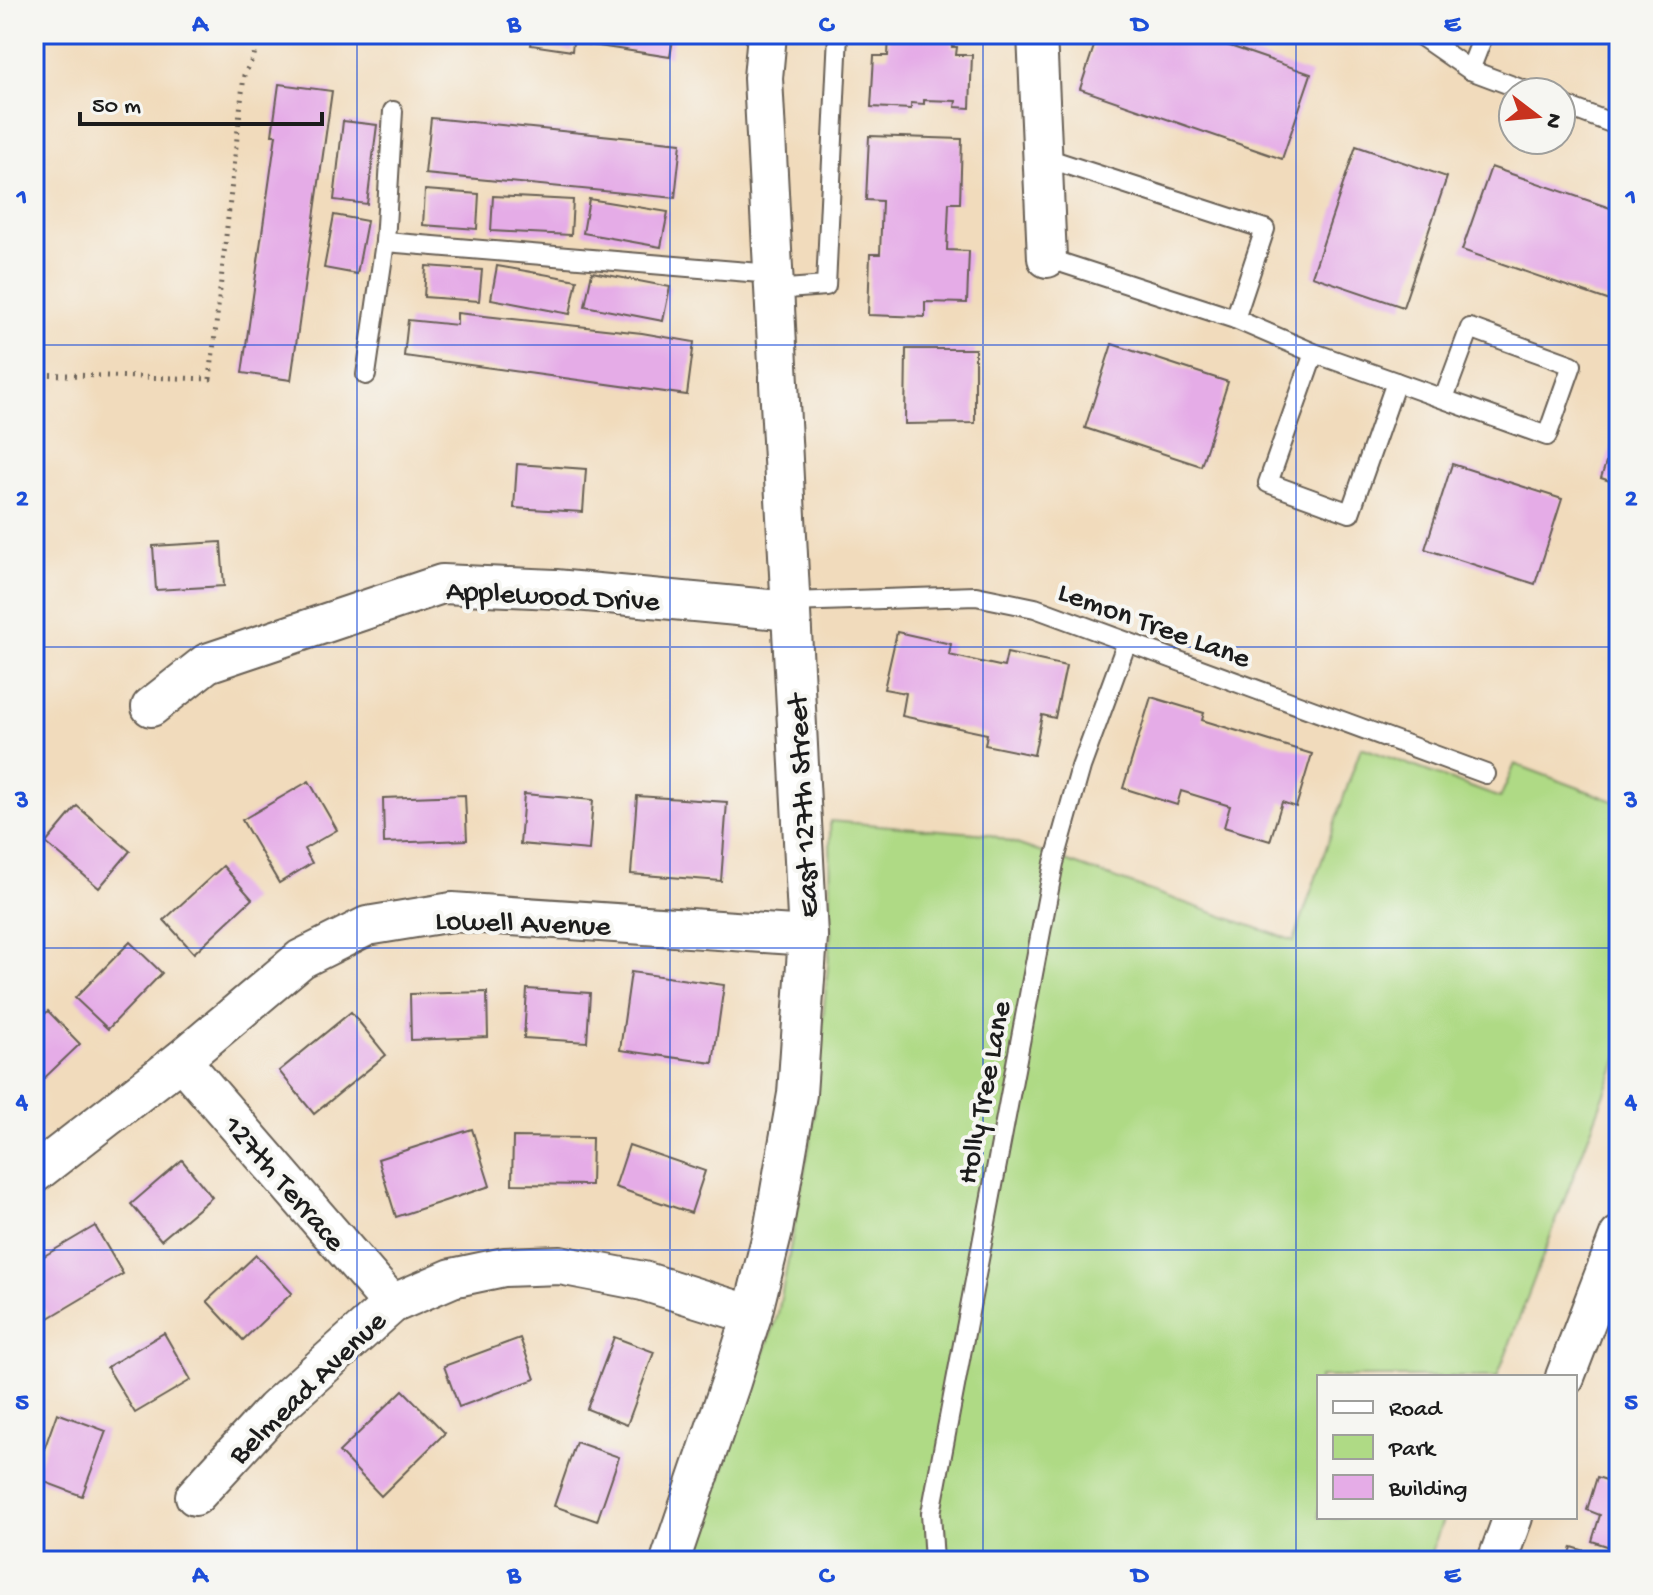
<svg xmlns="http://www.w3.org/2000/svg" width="1653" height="1595" viewBox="0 0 1653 1595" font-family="'Gochi Hand',sans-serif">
<rect width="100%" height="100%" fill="#f6f6f2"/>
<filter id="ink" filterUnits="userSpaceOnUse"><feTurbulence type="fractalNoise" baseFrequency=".0125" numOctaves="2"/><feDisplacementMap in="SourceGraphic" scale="16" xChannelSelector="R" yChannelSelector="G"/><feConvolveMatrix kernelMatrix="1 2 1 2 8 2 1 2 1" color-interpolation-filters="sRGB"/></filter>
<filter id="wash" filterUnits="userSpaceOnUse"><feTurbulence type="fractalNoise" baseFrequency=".006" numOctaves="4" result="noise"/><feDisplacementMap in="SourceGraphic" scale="32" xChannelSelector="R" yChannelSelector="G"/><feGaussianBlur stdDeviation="1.8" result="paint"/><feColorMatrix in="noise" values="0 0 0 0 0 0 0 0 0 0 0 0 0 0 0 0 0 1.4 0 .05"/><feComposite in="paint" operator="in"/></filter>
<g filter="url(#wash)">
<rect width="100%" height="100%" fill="#f1dbbc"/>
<polygon fill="#afda85" stroke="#667b50" stroke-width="2" points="1361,747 1500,798 1515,764 1619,803 1619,1056 1497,1377 1319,1377 1319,1517 1444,1517 1428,1561 691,1561 778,1314 813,1125 831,933 830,821 988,834 1294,941"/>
<g id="blocks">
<g fill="#e5ace7">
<polygon points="533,34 674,34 670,57 573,42 572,51 531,45"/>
<polygon points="889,34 953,34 952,47 957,47 956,55 972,55 970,108 955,107 956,101 924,100 924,104 911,103 911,109 871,107 874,56 888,56"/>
<polygon points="1098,34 1195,34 1311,74 1282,159 1080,89"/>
<polygon points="279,84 332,91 291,380 242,373 276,135 272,135"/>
<polygon points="431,118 681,143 675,198 425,174"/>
<polygon points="343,121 377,125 367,204 334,200"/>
<polygon points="869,136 962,139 960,203 949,203 947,250 969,251 967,303 925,302 925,317 868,315 870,254 880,254 882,201 866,200"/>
<polygon points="1356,146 1447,177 1403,307 1312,276"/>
<polygon points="1491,167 1619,211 1619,304 1462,250"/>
<polygon points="425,190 479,194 477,229 423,225"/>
<polygon points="493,196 573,200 571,235 491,231"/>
<polygon points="589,199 668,212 661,247 583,233"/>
<polygon points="334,215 367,221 357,274 324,268"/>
<polygon points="426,266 482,270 479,301 424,297"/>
<polygon points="497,266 577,280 570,314 491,299"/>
<polygon points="592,272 670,287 663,321 585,306"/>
<polygon points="457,313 642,333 694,342 687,395 404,356 408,320 457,325"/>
<polygon points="1112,344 1228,382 1201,466 1085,428"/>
<polygon points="906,349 975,349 975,423 905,424"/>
<polygon points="1618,426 1619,426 1619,484 1601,478"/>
<polygon points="517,464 586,469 583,512 514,508"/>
<polygon points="1452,464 1562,499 1535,584 1425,549"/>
<polygon points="221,542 224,586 156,590 153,546"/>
<polygon points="897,632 951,644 949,655 1004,667 1007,653 1066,666 1055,718 1042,715 1034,755 985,745 987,734 902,716 906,693 884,689"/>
<polygon points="1151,697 1204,713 1202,720 1312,754 1296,807 1282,802 1270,841 1224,827 1230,806 1181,791 1177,805 1123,788"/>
<polygon points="309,781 337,830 304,849 312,863 279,883 242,820"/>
<polygon points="524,794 593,800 589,850 520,844"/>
<polygon points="465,795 467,840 384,843 383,798"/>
<polygon points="637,796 727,802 721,881 631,874"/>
<polygon points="77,806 130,851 99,888 46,843"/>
<polygon points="223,866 252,899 194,953 164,920"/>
<polygon points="130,942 162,973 108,1029 75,998"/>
<polygon points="631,972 724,985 713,1063 620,1050"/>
<polygon points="527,989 590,993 587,1042 524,1038"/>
<polygon points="487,992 488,1037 411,1040 410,994"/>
<polygon points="48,1011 80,1044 34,1088 34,1024"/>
<polygon points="351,1012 386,1055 314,1114 279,1071"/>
<polygon points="472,1129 490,1186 396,1217 378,1159"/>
<polygon points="513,1137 592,1138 591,1185 512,1184"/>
<polygon points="629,1145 705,1171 691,1213 615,1187"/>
<polygon points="182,1160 212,1197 161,1240 131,1204"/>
<polygon points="95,1226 123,1274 49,1318 34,1293 34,1262"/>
<polygon points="256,1255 292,1293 243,1340 207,1301"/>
<polygon points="164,1333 191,1380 135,1413 107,1367"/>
<polygon points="614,1337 654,1352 627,1425 587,1409"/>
<polygon points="520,1338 535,1379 459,1407 444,1366"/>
<polygon points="403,1390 445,1433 381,1496 339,1452"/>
<polygon points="57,1413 106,1431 82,1496 34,1478"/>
<polygon points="576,1442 619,1457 597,1521 554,1506"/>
<polygon points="1597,1477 1619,1484 1619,1550 1592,1541 1600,1515 1587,1510"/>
<polygon points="1572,1547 1615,1560 1615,1561 1568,1561"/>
</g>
</g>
</g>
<g filter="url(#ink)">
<use href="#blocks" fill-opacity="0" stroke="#675f54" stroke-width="2"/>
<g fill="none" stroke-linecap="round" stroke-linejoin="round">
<g stroke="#675f54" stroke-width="22">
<g id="service">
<polyline points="1418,34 1470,70 1529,92"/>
<polyline points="1470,70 1484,34"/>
<polyline points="1561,104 1619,126"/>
<polyline points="1043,157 1265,229 1235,319 1047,258"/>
<polyline points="385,242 773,274"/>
<polyline points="773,290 826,286 838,34"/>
<polyline points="1235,319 1314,353 1396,382 1350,513 1268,483 1314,353"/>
<polyline points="366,375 385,242 393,111"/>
<polyline points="1396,382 1547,436 1572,365 1470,328 1444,398"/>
<polyline points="790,602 976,596 1035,608 1486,774"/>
<polyline points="934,1561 931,1513 1054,863 1081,767 1127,642"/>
</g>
</g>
<g stroke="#675f54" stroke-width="42">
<g id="minor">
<polyline points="1037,34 1047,258"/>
<polyline points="151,707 207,663 442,584 555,589 791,611"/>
<polyline points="181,1060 392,1304"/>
<polyline points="34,1174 181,1060 301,959 367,926 452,912 808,936"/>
<polyline points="1565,1377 1619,1236"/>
<polyline points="195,1496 274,1410 392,1304 452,1278 504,1267 560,1265 643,1281 752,1315"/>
<polyline points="670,1561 731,1382 752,1315 773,1231 797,1094 808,936 763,78 767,34"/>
<polyline points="1497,1561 1513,1517"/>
</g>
</g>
<polyline stroke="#675f54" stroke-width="5" stroke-dasharray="2 6" stroke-linecap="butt" points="34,374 210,379 244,75 254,56 257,34"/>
<use href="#service" stroke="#fff" stroke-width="18"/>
<use href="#minor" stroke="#fff" stroke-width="38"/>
</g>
</g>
<path fill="none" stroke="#1d4ed8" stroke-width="2" stroke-opacity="0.55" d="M 357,34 L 357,1561M 670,34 L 670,1561M 983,34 L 983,1561M 1296,34 L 1296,1561M 34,345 L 1619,345M 34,647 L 1619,647M 34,948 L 1619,948M 34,1250 L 1619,1250"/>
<g text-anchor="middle" stroke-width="8" stroke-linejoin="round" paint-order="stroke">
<g font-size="30" fill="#1c1c1c" stroke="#f6f6f2">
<text transform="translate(553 594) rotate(3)" y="10">Applewood Drive</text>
<text transform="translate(1155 623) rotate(20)" y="10">Lemon Tree Lane</text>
<text transform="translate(801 806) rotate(-93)" y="10">East 127th Street</text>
<text transform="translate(523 921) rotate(2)" y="10">Lowell Avenue</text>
<text transform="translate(982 1092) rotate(-79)" y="10">Holly Tree Lane</text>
<text transform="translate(286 1182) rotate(49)" y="10">127th Terrace</text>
<text transform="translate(306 1386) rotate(-44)" y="10">Belmead Avenue</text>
</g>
</g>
<rect width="1653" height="1595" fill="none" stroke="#f6f6f2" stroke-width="88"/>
<rect x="1317" y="1375" width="260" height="144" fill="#f6f6f2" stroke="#9f9f9c" stroke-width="2"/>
<rect x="1333" y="1401" width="40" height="12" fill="#ffffff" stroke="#9f9f9c" stroke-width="2"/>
<text x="1389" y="1415" font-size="24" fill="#1c1c1c">Road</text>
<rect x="1333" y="1435" width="40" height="24" fill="#afda85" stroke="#9f9f9c" stroke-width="2"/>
<text x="1389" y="1455" font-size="24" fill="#1c1c1c">Park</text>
<rect x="1333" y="1475" width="40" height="24" fill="#e5ace7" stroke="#9f9f9c" stroke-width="2"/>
<text x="1389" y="1495" font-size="24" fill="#1c1c1c">Building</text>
<g transform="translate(1537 116) rotate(106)"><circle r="38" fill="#f6f6f2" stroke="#9f9f9c" stroke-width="2"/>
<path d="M0-6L14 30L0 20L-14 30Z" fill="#c8321e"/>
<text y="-12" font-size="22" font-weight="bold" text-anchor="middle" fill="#1c1c1c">N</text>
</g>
<path d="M80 112v12h242v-12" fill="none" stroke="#1c1c1c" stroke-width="4"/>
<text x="92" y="112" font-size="24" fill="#1c1c1c" stroke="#f6f6f2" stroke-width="6" paint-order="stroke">50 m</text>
<rect x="44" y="44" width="1565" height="1507" fill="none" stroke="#1d4ed8" stroke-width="3"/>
<g font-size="26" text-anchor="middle" font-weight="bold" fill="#1d4ed8">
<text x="200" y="31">A</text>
<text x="514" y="31">B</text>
<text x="826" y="31">C</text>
<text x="1140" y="31">D</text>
<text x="1452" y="31">E</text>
<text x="22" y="204">1</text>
<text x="1631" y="204">1</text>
<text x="22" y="505">2</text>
<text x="1631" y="505">2</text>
<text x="22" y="807">3</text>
<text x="1631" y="807">3</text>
<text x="22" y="1108">4</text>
<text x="1631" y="1108">4</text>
<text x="22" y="1409">5</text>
<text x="1631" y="1409">5</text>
<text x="200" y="1582">A</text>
<text x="514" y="1582">B</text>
<text x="826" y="1582">C</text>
<text x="1140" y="1582">D</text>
<text x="1452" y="1582">E</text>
</g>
</svg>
